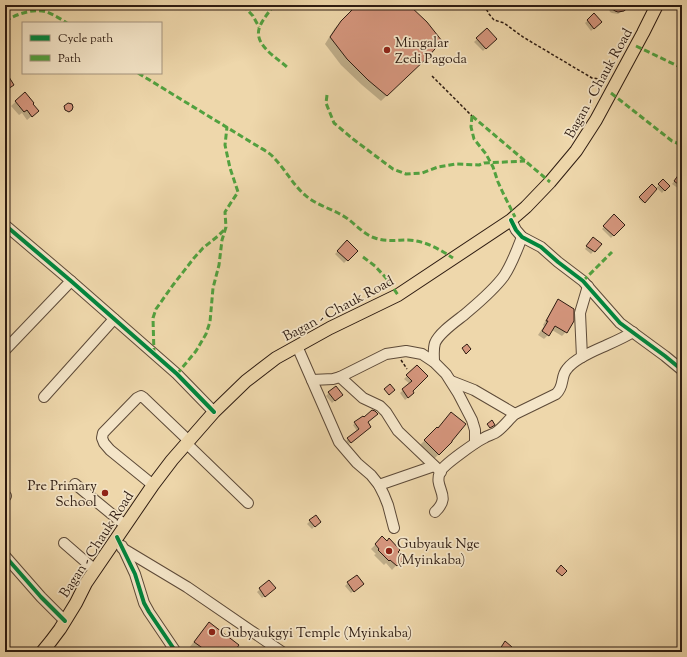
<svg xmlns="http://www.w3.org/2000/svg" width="687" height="657" viewBox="0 0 687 657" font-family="'Sorts Mill Goudy',serif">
<rect width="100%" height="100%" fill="#eed7ab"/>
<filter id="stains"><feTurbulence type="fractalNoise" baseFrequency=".005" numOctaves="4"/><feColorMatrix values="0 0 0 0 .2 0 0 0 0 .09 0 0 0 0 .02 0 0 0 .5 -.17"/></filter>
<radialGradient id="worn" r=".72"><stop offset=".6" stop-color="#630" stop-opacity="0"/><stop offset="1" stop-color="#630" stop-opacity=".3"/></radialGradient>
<g fill="#0003">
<polygon points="358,5 408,5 420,64 381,101 362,85 341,65 325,44 335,28"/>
<polygon points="608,5 627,5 625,9 618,14 612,13 610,12 608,7"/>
<polygon points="594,15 598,25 591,31 585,23"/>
<polygon points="487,30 495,39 483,51 474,42"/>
<polygon points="25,93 33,115 27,120 22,113 19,115 11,106"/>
<polygon points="682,178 682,191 672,184 676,179"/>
<polygon points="663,181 668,186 662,193 657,188 643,203 639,199 652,186 655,189"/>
<polygon points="614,216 624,225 611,238 602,229"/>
<polygon points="591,241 600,244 591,254 585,249"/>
<polygon points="347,242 357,251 344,263 335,254"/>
<polygon points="559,301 566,332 562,336 552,330 548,335 544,339 538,335 544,326 543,325 555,305"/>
<polygon points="417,366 410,396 405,400 400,393 410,384 404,379"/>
<polygon points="329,393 339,397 332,403 326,396"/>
<polygon points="363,417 367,422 368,428 349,444 346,441 357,431 353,425"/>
<polygon points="437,428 451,442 434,459 420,445"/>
<polygon points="315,516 317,524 312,529 307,524"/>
<polygon points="382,538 403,558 392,570 386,563 384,565 374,555 376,554 371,549"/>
<polygon points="269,581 272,591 262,598 257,592"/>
<polygon points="348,583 360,586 351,593 345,586"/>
<polygon points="209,624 233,652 195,652 189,648 203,630"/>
<polygon points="502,645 507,652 498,652"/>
<polygon points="245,647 249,651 248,652 240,652"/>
</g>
<g fill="#d4957c" stroke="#2d1b11">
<polygon points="357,5 409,5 427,22 442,41 427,58 387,96 368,80 347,59 330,37 341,21"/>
<polygon points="607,5 631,5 624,11 618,12 615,11"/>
<polygon points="594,13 602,22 594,29 587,20"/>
<polygon points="487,28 497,39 486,49 476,38"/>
<polygon points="9,77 14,85 5,91 5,79"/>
<polygon points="25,92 34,103 33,104 39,111 32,117 27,110 24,112 15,101"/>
<polygon points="68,103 72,104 73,107 72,110 69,112 65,110 64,106"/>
<polygon points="682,170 682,187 674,181"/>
<polygon points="663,179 670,186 665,191 658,184"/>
<polygon points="652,184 657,189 645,203 639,197"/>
<polygon points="614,214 625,225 614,236 603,226"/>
<polygon points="593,237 602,244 595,252 586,246"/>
<polygon points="347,240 358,251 348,261 337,251"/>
<polygon points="558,299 574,309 574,321 567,333 555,326 549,336 542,331 548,321 546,321"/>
<polygon points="467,344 471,349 466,354 462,348"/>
<polygon points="417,365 428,376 413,391 414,393 408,398 402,389 412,381 406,375"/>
<polygon points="390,384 395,390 389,395 384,389"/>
<polygon points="336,386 343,395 335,401 328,392"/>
<polygon points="372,410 375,411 378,414 368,422 371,427 351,443 347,438 359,429 354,422 363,416 364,417"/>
<polygon points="451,412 466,424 452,441 452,442 439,455 424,440 437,427 438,428"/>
<polygon points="492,420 495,425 490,428 487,424"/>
<polygon points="316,515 321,522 315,527 309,520"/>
<polygon points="382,536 387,541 389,538 400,550 398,552 405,558 397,566 390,560 389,561 378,550 379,549 375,544"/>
<polygon points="561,565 567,571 562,576 556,571"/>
<polygon points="357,575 364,584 354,592 347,582"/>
<polygon points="269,580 276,588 265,597 259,588"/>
<polygon points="209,622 239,645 234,652 208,652 194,642"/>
<polygon points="505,641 512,647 509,652 504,652 500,649"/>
</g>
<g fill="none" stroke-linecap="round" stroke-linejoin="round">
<g stroke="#5d4a38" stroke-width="12">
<g id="minor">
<polyline points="511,220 516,230 522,237 541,247 558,262 583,281 620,323 665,356 682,370"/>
<polyline points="5,225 71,281 177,374 214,412"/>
<polyline points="297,346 339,442 357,463 371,475 379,485 384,495 388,505 394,528"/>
<polyline points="5,350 71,281"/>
<polyline points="582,357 580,313 588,286"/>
<path d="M 434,362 C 434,355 433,349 435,343 C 439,333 455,322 464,315 C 478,303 493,291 504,276 C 512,264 517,250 522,237"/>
<polyline points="340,377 386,354 406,351 422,354 434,362 446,374 458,393 472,420 475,430 475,443"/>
<polyline points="312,380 333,379 340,377 363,398 380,406 386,412 398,431 441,472"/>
<polyline points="451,381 474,390 515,414"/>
<polyline points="44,397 114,319"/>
<polyline points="187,444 248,503"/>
<polyline points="75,484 125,525"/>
<polyline points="153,485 110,450 104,443 102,438 103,433 137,398 141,396 144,398 189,441"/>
<polyline points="379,485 434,466"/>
<polyline points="5,496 6,496"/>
<path d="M 435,512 C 453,495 433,489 440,472 C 443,465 476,442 484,438 C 487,436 491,435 495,433 C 503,428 508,420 515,414 L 556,394 C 565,386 560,377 567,369 C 575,358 596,350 607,345 C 616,341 625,337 633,332"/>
<polyline points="64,543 95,570"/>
<polyline points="122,546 135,574 144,603 149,612 176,652"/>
<polyline points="122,548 187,587 282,652"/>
<polyline points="5,556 41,597 65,621"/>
</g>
</g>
<g stroke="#2d1b11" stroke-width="14">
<polyline id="major" points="42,652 51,641 60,629 76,603 86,583 153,485 172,460 214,412 246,381 276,358 330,328 398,295 511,220 526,207 550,182 576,151 596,120 643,33 657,5"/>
</g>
<g stroke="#2d1b11" stroke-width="1.5" stroke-dasharray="3 2" stroke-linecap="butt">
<polyline points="484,5 489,14 494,20 504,23 523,37 592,78 607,80"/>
<polyline points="432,76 472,116"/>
<polyline points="401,360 407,369"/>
</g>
<use href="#minor" stroke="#f4e5c8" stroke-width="10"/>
<use href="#major" stroke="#eed7ab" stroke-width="12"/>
<g stroke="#52a13f" stroke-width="3" stroke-dasharray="6 3" stroke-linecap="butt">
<polyline points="243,5 253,16 259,27"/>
<path d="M 274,5 C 269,12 263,19 260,26 C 252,44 276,57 287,67"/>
<path d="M 5,21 C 17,14 33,8 47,12 C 54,15 61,19 67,23"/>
<polyline points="636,46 682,68"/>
<path d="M 138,73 L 259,147 C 264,150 270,153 274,158 C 285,169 293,185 305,195 C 317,206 334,209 348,219 C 356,225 365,235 375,238 C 386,242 397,240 408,240 C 426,241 439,249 453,258"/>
<polyline points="611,93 672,141 682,145"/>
<polyline points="327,95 326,103 334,123 353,139 393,169 406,174 422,173 438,167 456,164 479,165 484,163 525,161"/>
<polyline points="472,116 471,127 474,139 486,154 493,167 498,182 503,193 515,217"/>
<polyline points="472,116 550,182"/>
<polyline points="363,257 375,266 386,278 398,295"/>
<polyline points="583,281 612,252"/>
<polyline points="154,354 153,318 156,309 173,285 194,258 203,248 218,236 225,229"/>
<polyline points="177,374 196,351 206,334 210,322 213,288 219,265 222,240 226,227 225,212 232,201 238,192 230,168 225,145 227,127"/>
</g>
<g stroke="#f4e5c8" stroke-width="6">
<g id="cycleway">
<polyline points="511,220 516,230 522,237 541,247 558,262 583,281 620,323 665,356 682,370"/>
<polyline points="5,225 71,281 177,374 214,412"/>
<polyline points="117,537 135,574 144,603 149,612 176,652"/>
<polyline points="5,556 41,597 65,621"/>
</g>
</g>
<use href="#cycleway" stroke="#00873e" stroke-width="4"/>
</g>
<g fill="#8f2418" stroke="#f4e5c8" stroke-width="1.5">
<circle cx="387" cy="50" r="4"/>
<circle cx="105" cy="493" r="4"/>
<circle cx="389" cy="551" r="4"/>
<circle cx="212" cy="632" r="4"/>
</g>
<g text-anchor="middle" stroke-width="3.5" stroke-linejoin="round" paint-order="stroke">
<g font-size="14" fill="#2d1b11" stroke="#f4e5c8" text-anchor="start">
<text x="395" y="47">Mingalar<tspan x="395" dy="16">Zedi Pagoda</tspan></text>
<text x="97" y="490" text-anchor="end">Pre Primary<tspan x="97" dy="16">School</tspan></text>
<text x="397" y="548">Gubyauk Nge<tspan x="397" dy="16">(Myinkaba)</tspan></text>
<text x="220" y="637">Gubyaukgyi Temple (Myinkaba)</text>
</g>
<g font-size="14" fill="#2d1b11" stroke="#f4e5c8">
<text transform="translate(598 83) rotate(-61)" y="5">Bagan - Chauk Road</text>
<text transform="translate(338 308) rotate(-28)" y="5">Bagan - Chauk Road</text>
<text transform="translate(96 544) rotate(-57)" y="5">Bagan - Chauk Road</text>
</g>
</g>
<rect width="687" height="657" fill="none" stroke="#eed7ab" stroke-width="20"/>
<rect x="6" y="6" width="675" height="645" fill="none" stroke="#2d1b11" stroke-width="2"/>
<rect x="10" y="10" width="667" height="637" fill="none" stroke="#2d1b11"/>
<rect x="22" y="22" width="140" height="52" fill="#f4e5c8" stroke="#a4947f"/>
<rect x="30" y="35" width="20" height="6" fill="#00873e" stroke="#a4947f"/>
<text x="58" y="42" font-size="12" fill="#2d1b11">Cycle path</text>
<rect x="30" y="55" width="20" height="6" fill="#52a13f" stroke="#a4947f"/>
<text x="58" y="62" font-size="12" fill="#2d1b11">Path</text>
<rect width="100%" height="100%" filter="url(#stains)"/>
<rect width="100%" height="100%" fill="url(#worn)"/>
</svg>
